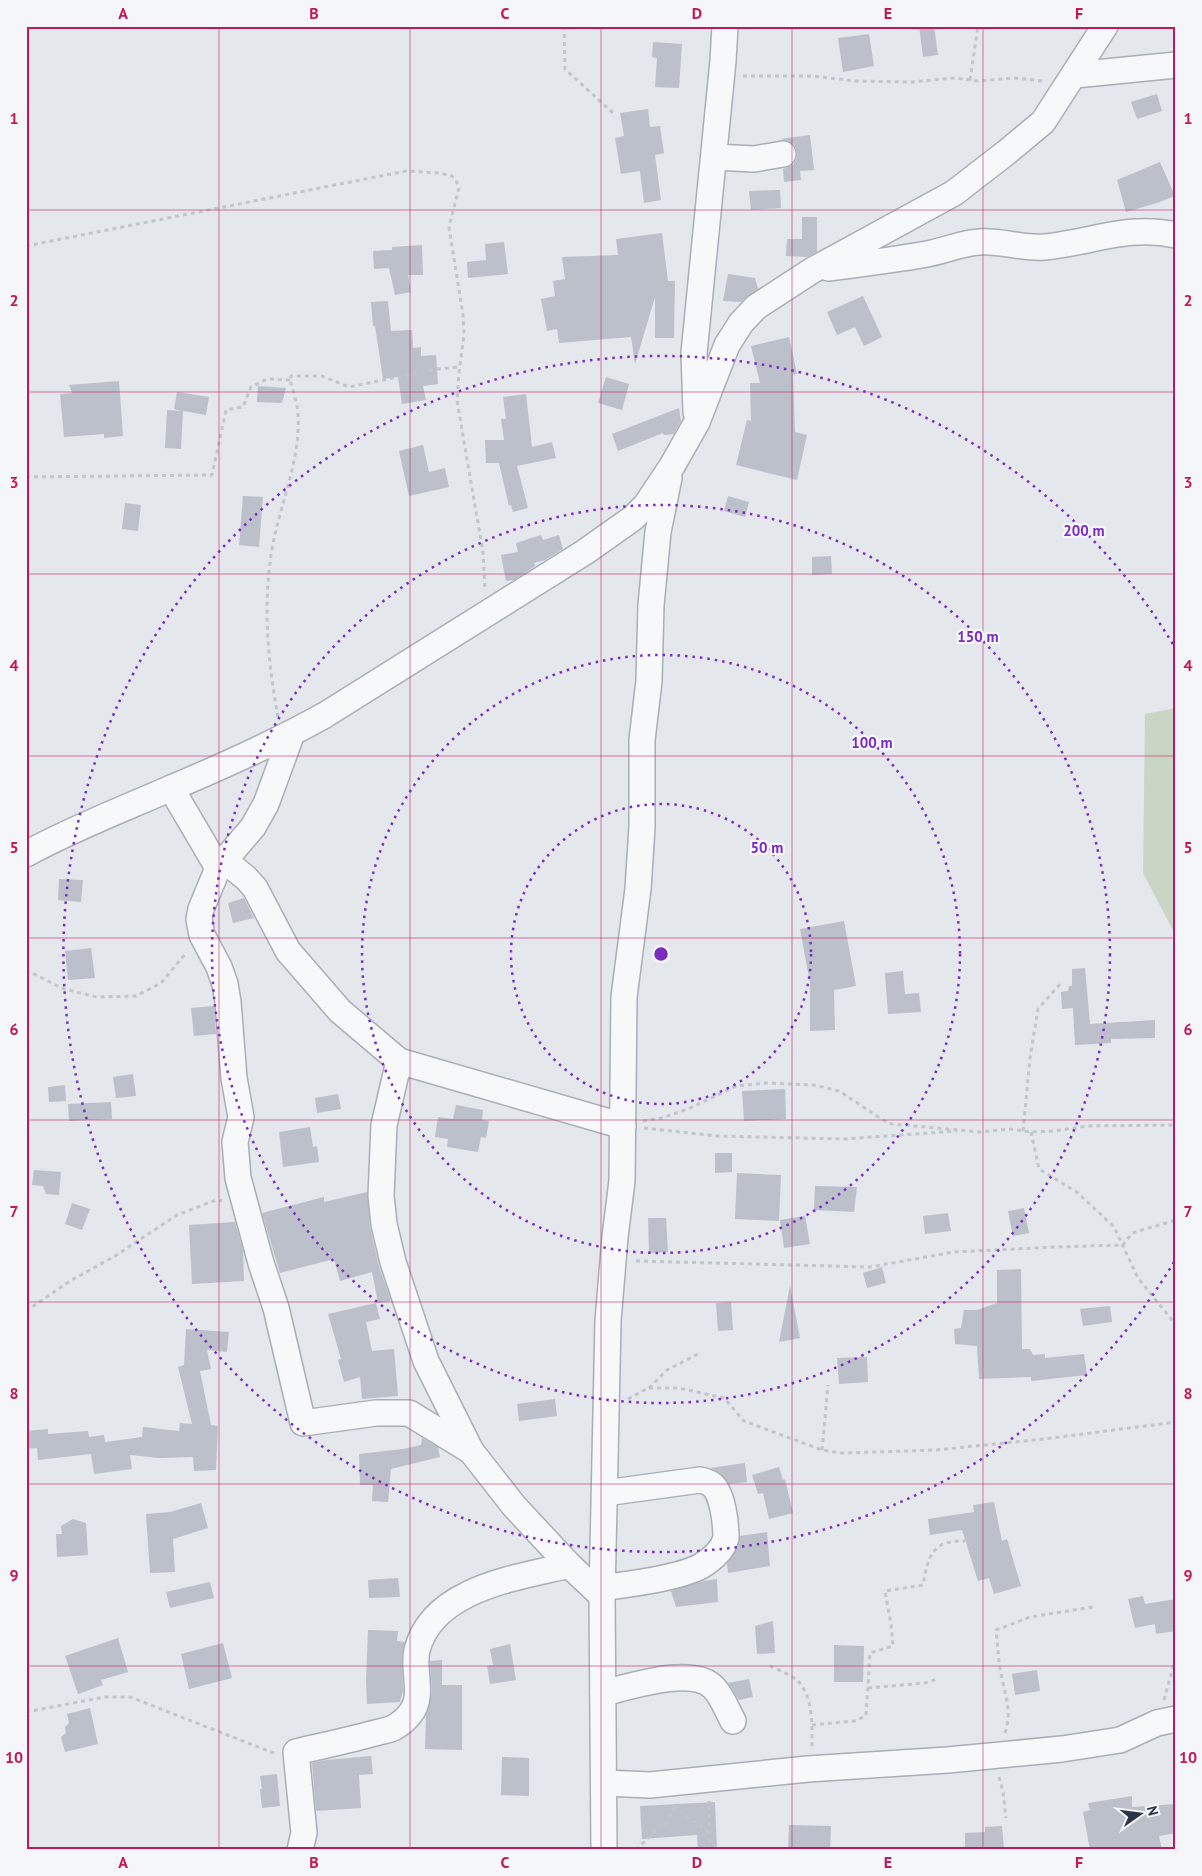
<svg xmlns="http://www.w3.org/2000/svg" width="1202" height="1876" viewBox="0 0 1202 1876" font-family="'PT Sans',sans-serif">
<rect width="100%" height="100%" fill="#e4e7ec"/>
<polygon fill="#c9d6c5" points="1176,708 1176,936 1143,873 1145,714"/>
<g fill="#bbc0ca">
<polygon points="919,26 934,26 938,55 923,57"/>
<polygon points="869,34 874,66 843,72 838,38"/>
<polygon points="653,42 682,44 679,88 655,87 657,58 652,57"/>
<polygon points="1157,94 1162,111 1137,119 1131,102"/>
<polygon points="648,109 650,127 660,126 664,153 655,155 661,200 644,203 640,171 621,174 615,138 624,136 620,113"/>
<polygon points="810,135 814,170 800,171 801,180 784,182 783,169 793,165 797,158 797,152 794,144 788,141 780,139"/>
<polygon points="1160,162 1175,196 1157,203 1126,212 1117,180"/>
<polygon points="780,190 781,208 751,210 749,191"/>
<polygon points="802,217 817,217 817,252 807,257 786,256 787,239 802,239"/>
<polygon points="662,233 668,281 675,281 674,338 655,338 655,297 635,364 631,337 559,343 557,329 547,331 541,299 555,296 553,281 565,279 562,257 618,255 616,239"/>
<polygon points="504,242 508,274 468,278 467,262 486,260 485,244"/>
<polygon points="422,245 423,275 408,275 411,292 395,295 389,268 374,269 373,251 392,250 392,247"/>
<polygon points="728,274 755,278 758,289 741,302 723,301"/>
<polygon points="863,296 882,337 864,346 855,327 837,335 827,312"/>
<polygon points="388,301 391,331 412,330 413,348 421,347 421,356 436,355 438,384 423,386 426,400 402,404 398,377 383,379 375,326 373,326 371,302"/>
<polygon points="789,337 797,374 793,375 795,432 807,435 797,480 736,465 747,420 751,421 750,383 760,383 751,346"/>
<polygon points="606,377 629,384 622,410 598,403"/>
<polygon points="119,381 123,436 104,438 104,434 64,437 60,394 72,393 69,385"/>
<polygon points="258,386 286,388 282,403 257,402"/>
<polygon points="177,392 209,397 206,415 183,411 181,449 165,448 167,410 181,411 174,409"/>
<polygon points="526,394 532,447 552,442 556,458 517,466 528,508 513,512 511,505 509,506 499,463 486,463 485,440 504,440 501,419 506,419 503,397"/>
<polygon points="679,408 681,421 674,434 664,435 663,433 618,451 612,434"/>
<polygon points="423,445 429,472 445,468 449,487 409,496 399,451"/>
<polygon points="243,496 263,497 259,547 239,545"/>
<polygon points="728,496 749,502 745,517 724,511"/>
<polygon points="125,503 141,505 138,531 122,529"/>
<polygon points="541,535 543,540 559,535 563,549 545,560 534,563 535,566 514,580 506,581 501,555 518,552 516,543"/>
<polygon points="831,556 832,574 812,575 812,557"/>
<polygon points="59,879 83,880 81,902 58,900"/>
<polygon points="244,898 254,918 233,923 228,903"/>
<polygon points="844,921 856,986 834,990 835,1030 810,1031 810,983 800,929"/>
<polygon points="91,948 95,978 68,980 65,951"/>
<polygon points="1085,968 1090,1024 1155,1020 1155,1038 1111,1039 1111,1043 1075,1045 1073,1008 1062,1009 1061,992 1068,991 1069,986 1072,986 1072,969"/>
<polygon points="903,971 905,994 919,993 921,1012 888,1014 885,973"/>
<polygon points="214,1006 216,1034 194,1036 191,1008"/>
<polygon points="133,1074 136,1096 116,1098 113,1077"/>
<polygon points="65,1085 66,1101 49,1102 48,1087"/>
<polygon points="785,1089 786,1119 744,1121 742,1091"/>
<polygon points="338,1094 341,1109 317,1113 315,1098"/>
<polygon points="111,1102 112,1119 69,1121 68,1104"/>
<polygon points="456,1105 483,1110 482,1120 489,1121 486,1138 481,1137 478,1152 447,1147 448,1139 435,1137 438,1117 453,1119"/>
<polygon points="310,1127 313,1147 317,1146 319,1162 283,1167 279,1132"/>
<polygon points="715,1153 732,1153 732,1172 715,1173"/>
<polygon points="34,1170 61,1172 59,1195 46,1194 43,1186 32,1185"/>
<polygon points="737,1173 781,1175 779,1221 735,1219"/>
<polygon points="815,1186 857,1187 854,1212 814,1210"/>
<polygon points="367,1192 370,1227 379,1266 391,1301 378,1303 372,1272 340,1281 334,1259 280,1273 262,1213 324,1197 324,1202"/>
<polygon points="72,1203 90,1209 82,1230 65,1224"/>
<polygon points="1024,1208 1029,1233 1013,1236 1008,1211"/>
<polygon points="948,1213 951,1231 925,1234 923,1216"/>
<polygon points="805,1216 810,1244 784,1248 780,1220"/>
<polygon points="648,1218 666,1218 668,1252 649,1253"/>
<polygon points="235,1222 243,1250 244,1281 192,1284 189,1225"/>
<polygon points="882,1267 886,1283 867,1288 863,1273"/>
<polygon points="1021,1269 1022,1349 1030,1349 1033,1355 1045,1354 1045,1358 1084,1354 1087,1375 1031,1381 1031,1377 979,1379 977,1346 955,1344 954,1329 961,1328 964,1310 977,1310 997,1303 997,1270"/>
<polygon points="790,1286 800,1338 779,1342"/>
<polygon points="731,1302 733,1330 718,1331 716,1303"/>
<polygon points="376,1303 380,1319 366,1322 372,1351 394,1349 398,1396 362,1399 360,1377 344,1382 338,1360 341,1359 328,1314"/>
<polygon points="1110,1306 1112,1322 1083,1326 1080,1309"/>
<polygon points="186,1329 229,1332 227,1352 207,1350 211,1369 200,1371 211,1425 218,1426 216,1470 194,1471 193,1457 159,1458 130,1455 132,1469 94,1474 91,1454 38,1460 37,1448 26,1449 26,1431 48,1429 48,1434 88,1431 89,1437 104,1435 105,1442 142,1437 143,1427 179,1431 180,1423 192,1424 178,1367 184,1365"/>
<polygon points="867,1357 868,1382 839,1384 837,1358"/>
<polygon points="555,1399 557,1416 519,1421 517,1404"/>
<polygon points="422,1438 438,1447 440,1457 391,1469 388,1502 372,1501 373,1485 360,1485 359,1454 403,1449 421,1445"/>
<polygon points="745,1463 747,1482 729,1484 721,1474 710,1468"/>
<polygon points="779,1467 783,1480 785,1479 793,1513 769,1519 763,1493 758,1494 752,1475"/>
<polygon points="994,1502 1002,1541 1007,1539 1021,1586 994,1594 989,1578 978,1581 962,1530 930,1535 928,1519 974,1512 973,1505"/>
<polygon points="201,1503 208,1528 173,1539 175,1572 150,1573 146,1514 170,1512"/>
<polygon points="73,1519 86,1523 88,1555 57,1557 56,1534 62,1534 61,1526"/>
<polygon points="767,1532 770,1566 728,1573 727,1564 737,1549 740,1536"/>
<polygon points="398,1578 400,1597 369,1598 368,1580"/>
<polygon points="717,1579 718,1602 676,1607 671,1591 704,1581"/>
<polygon points="210,1582 214,1598 170,1608 166,1592"/>
<polygon points="1143,1596 1145,1604 1176,1599 1176,1631 1156,1634 1155,1624 1135,1628 1128,1599"/>
<polygon points="773,1621 775,1653 757,1654 755,1626"/>
<polygon points="368,1630 398,1631 397,1641 405,1642 402,1656 403,1691 400,1702 367,1704 366,1681"/>
<polygon points="118,1638 128,1672 101,1680 103,1685 78,1694 65,1656"/>
<polygon points="223,1643 232,1678 189,1689 181,1654"/>
<polygon points="510,1644 516,1680 490,1684 487,1666 493,1665 490,1649"/>
<polygon points="834,1645 864,1646 863,1682 834,1682"/>
<polygon points="442,1660 442,1685 462,1685 462,1750 425,1749 426,1715 432,1693 430,1661"/>
<polygon points="1037,1670 1040,1691 1015,1695 1012,1674"/>
<polygon points="749,1679 753,1697 739,1700 728,1683"/>
<polygon points="90,1708 98,1744 65,1752 61,1737 66,1733 65,1727 69,1723 67,1714"/>
<polygon points="371,1756 373,1774 359,1775 361,1808 316,1811 312,1763 326,1760"/>
<polygon points="502,1757 529,1758 529,1796 501,1795"/>
<polygon points="277,1774 280,1806 262,1808 260,1789 262,1789 260,1776"/>
<polygon points="1132,1796 1132,1807 1176,1804 1176,1833 1159,1836 1162,1850 1090,1850 1083,1812 1090,1810 1088,1803"/>
<polygon points="715,1802 717,1850 698,1850 697,1835 642,1839 640,1806"/>
<polygon points="789,1825 831,1826 830,1850 788,1850"/>
<polygon points="1002,1826 1004,1850 965,1850 965,1833 985,1832 985,1827"/>
</g>
<g fill="none" stroke-linecap="round" stroke-linejoin="round">
<g stroke="#a9aeb7" stroke-width="28">
<g id="minor">
<polyline points="1075,75 1176,65"/>
<polyline points="714,157 754,159 783,154"/>
<path d="M 828,268 C 861,264 894,260 927,254 C 944,251 962,243 979,242 C 1001,240 1022,249 1044,247 C 1090,243 1128,224 1176,235"/>
<polyline points="696,412 694,353 723,61 725,26"/>
<polyline points="292,733 266,804 253,827 218,868 201,909 199,919 202,935 219,967 225,984 228,1002 234,1078 241,1117 235,1142 238,1178 261,1263 276,1308 303,1423 376,1413 409,1413 471,1451"/>
<polyline points="171,788 218,868"/>
<path d="M 26,854 C 70,830 116,812 162,792 C 217,769 273,744 325,715 L 585,552 L 633,518 L 646,505 L 672,466 L 697,422 L 727,345 L 741,323 L 756,307 L 813,270 L 954,193 L 1007,152 L 1043,122 L 1105,26"/>
<polyline points="224,860 246,878 255,888 288,951 340,1011 399,1061 623,1126"/>
<polyline points="399,1061 384,1125 381,1196 384,1224 393,1262 426,1361 471,1451 514,1506 569,1565 602,1596"/>
<path d="M 602,1588 C 628,1584 680,1578 701,1566 C 711,1560 723,1550 726,1538 C 726,1525 723,1492 711,1484 C 708,1482 704,1481 700,1480 L 605,1493"/>
<path d="M 603,1693 C 630,1687 693,1665 714,1688 C 723,1698 727,1710 733,1721"/>
<polyline points="604,1783 650,1785 808,1769 948,1760 1062,1749 1120,1740 1157,1723 1176,1719"/>
<path d="M 300,1850 L 304,1833 L 296,1752 C 321,1746 346,1741 371,1734 C 378,1732 386,1731 393,1728 C 399,1725 406,1719 410,1714 C 425,1696 412,1671 417,1650 C 433,1588 517,1578 569,1565"/>
<polyline points="604,1850 602,1596 608,1321 615,1237 622,1181 624,997 638,889 642,827 642,740 649,681 651,605 658,532 669,478"/>
</g>
</g>
<g stroke="#c2c5cb" stroke-width="3" stroke-dasharray="4 4" stroke-linecap="butt">
<polyline points="564,26 565,69 613,113"/>
<polyline points="743,76 812,76 855,81 912,82 954,78 978,81 1014,78 1043,81"/>
<polyline points="970,80 978,26"/>
<polyline points="26,246 406,171 440,173 452,176 455,178 459,188 449,227 463,315 464,335 459,373 457,401 483,552 485,590"/>
<polyline points="26,477 212,475 226,410 243,407 251,387 267,379 290,380"/>
<path d="M 278,717 C 268,663 263,609 271,555 C 278,507 301,463 298,413 C 297,403 293,391 290,380 L 291,376 L 322,376 L 349,387 L 437,369 L 459,367"/>
<polyline points="26,970 64,989 97,997 136,996 161,983 187,952"/>
<polyline points="1176,1055 1176,1059"/>
<polyline points="643,1121 662,1118 688,1109 736,1086 767,1083 814,1085 839,1091 883,1120 892,1124 980,1132 1011,1129 1031,1132 1054,1131 1088,1126 1176,1125"/>
<polyline points="644,1128 717,1136 844,1139 957,1131"/>
<polyline points="1023,1131 1030,1058 1038,1009 1062,982"/>
<polyline points="1031,1132 1039,1169 1078,1193 1114,1227 1138,1278 1176,1325"/>
<polyline points="636,1261 870,1267 954,1252 1055,1247 1123,1245 1132,1233 1176,1220"/>
<polyline points="26,1311 70,1281 115,1256 177,1215 216,1200 222,1201"/>
<polyline points="649,1388 667,1370 698,1354"/>
<polyline points="628,1399 648,1388 679,1388 724,1398 744,1421 822,1450 841,1453 936,1450 1044,1439 1176,1422"/>
<polyline points="822,1450 828,1385"/>
<path d="M 770,1666 C 779,1670 791,1675 798,1681 C 814,1698 812,1728 812,1749"/>
<polyline points="868,1688 925,1683 937,1679"/>
<polyline points="1164,1700 1176,1657"/>
<polyline points="26,1712 105,1697 130,1697 276,1754"/>
<path d="M 812,1725 L 854,1721 L 866,1716 L 870,1653 L 893,1646 L 891,1624 L 885,1591 L 923,1585 C 928,1556 932,1540 965,1541"/>
<path d="M 1005,1733 C 1012,1711 1006,1699 1002,1678 C 998,1662 998,1646 996,1630 L 1030,1617 L 1093,1607"/>
<polyline points="999,1777 1003,1792 1006,1818"/>
<polyline points="674,1806 710,1834"/>
<polyline points="636,1850 660,1826 666,1825 671,1812 678,1804"/>
<polyline points="709,1850 710,1847 709,1801"/>
</g>
<use href="#minor" stroke="#f7f8fa" stroke-width="25"/>
</g>
<path fill="none" stroke="#c2185b" stroke-width="1" stroke-opacity="0.55" d="M 219,26 L 219,1850M 410,26 L 410,1850M 601,26 L 601,1850M 792,26 L 792,1850M 983,26 L 983,1850M 26,210 L 1176,210M 26,392 L 1176,392M 26,574 L 1176,574M 26,756 L 1176,756M 26,938 L 1176,938M 26,1120 L 1176,1120M 26,1302 L 1176,1302M 26,1484 L 1176,1484M 26,1666 L 1176,1666"/>
<g fill="none" stroke="#7b2cbf" stroke-width="2.5" stroke-dasharray="2.5 5">
<circle cx="661" cy="954" r="150"/>
<circle cx="661" cy="954" r="299"/>
<circle cx="661" cy="954" r="449"/>
<path d="M1174 1262A598 598 0 1 1 1174 646"/>
</g>
<circle cx="661" cy="954" r="8" fill="#7b2cbf" stroke="#f4f6f9" stroke-width="2.5"/>
<g font-size="15" text-anchor="middle" font-weight="bold" fill="#7b2cbf" stroke="#f4f6f9" stroke-width="4.5" stroke-linejoin="round" paint-order="stroke">
<text x="1084" y="536">200 m</text>
<text x="978" y="642">150 m</text>
<text x="872" y="748">100 m</text>
<text x="767" y="853">50 m</text>
</g>
<rect width="1202" height="1876" fill="none" stroke="#f4f6f9" stroke-width="55"/>
<g transform="translate(1140 1814) rotate(76)" stroke="#f4f6f9" stroke-width="4" paint-order="stroke">
<path d="M0-4L9 19L0 12L-9 19Z" fill="#2b3445"/>
<text y="-8" font-size="14" font-weight="bold" text-anchor="middle" fill="#2b3445">N</text>
</g>
<rect x="28" y="28" width="1146" height="1820" fill="none" stroke="#c2185b" stroke-width="2"/>
<g font-size="16" text-anchor="middle" font-weight="bold" fill="#c2185b">
<text x="123" y="19">A</text>
<text x="314" y="19">B</text>
<text x="505" y="19">C</text>
<text x="697" y="19">D</text>
<text x="888" y="19">E</text>
<text x="1079" y="19">F</text>
<text x="14" y="124">1</text>
<text x="1188" y="124">1</text>
<text x="14" y="306">2</text>
<text x="1188" y="306">2</text>
<text x="14" y="488">3</text>
<text x="1188" y="488">3</text>
<text x="14" y="671">4</text>
<text x="1188" y="671">4</text>
<text x="14" y="853">5</text>
<text x="1188" y="853">5</text>
<text x="14" y="1035">6</text>
<text x="1188" y="1035">6</text>
<text x="14" y="1217">7</text>
<text x="1188" y="1217">7</text>
<text x="14" y="1399">8</text>
<text x="1188" y="1399">8</text>
<text x="14" y="1581">9</text>
<text x="1188" y="1581">9</text>
<text x="14" y="1763">10</text>
<text x="1188" y="1763">10</text>
<text x="123" y="1868">A</text>
<text x="314" y="1868">B</text>
<text x="505" y="1868">C</text>
<text x="697" y="1868">D</text>
<text x="888" y="1868">E</text>
<text x="1079" y="1868">F</text>
</g>
</svg>
